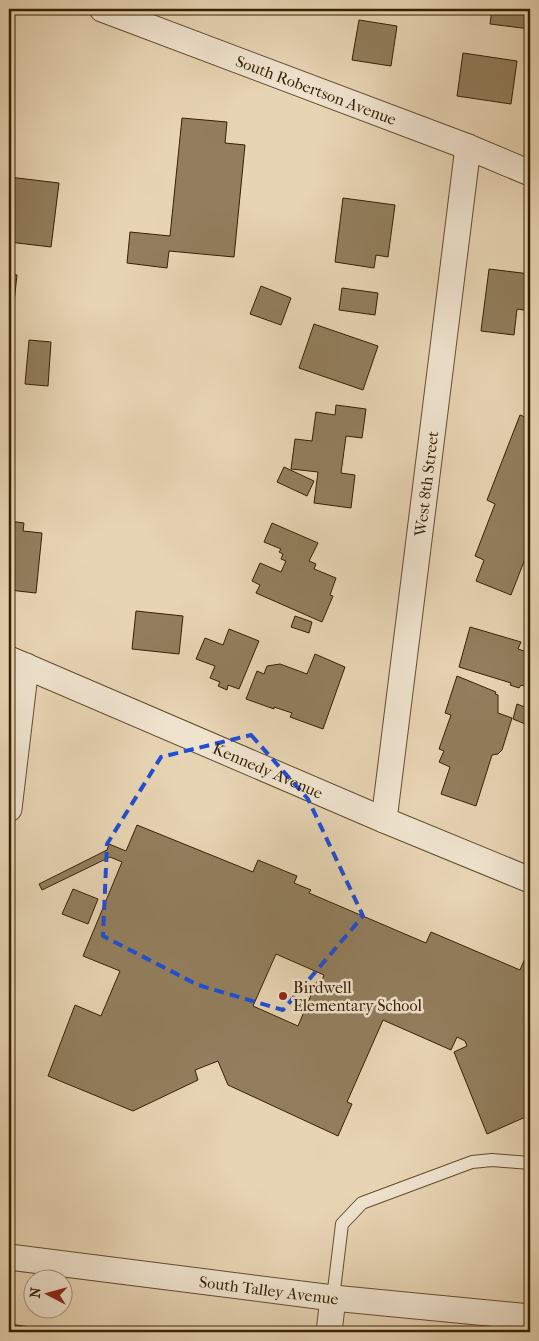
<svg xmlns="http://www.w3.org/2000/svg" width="539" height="1341" viewBox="0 0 539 1341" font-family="'IM FELL French Canon',serif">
<rect width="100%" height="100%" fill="#e7d4b3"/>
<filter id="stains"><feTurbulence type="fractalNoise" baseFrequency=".004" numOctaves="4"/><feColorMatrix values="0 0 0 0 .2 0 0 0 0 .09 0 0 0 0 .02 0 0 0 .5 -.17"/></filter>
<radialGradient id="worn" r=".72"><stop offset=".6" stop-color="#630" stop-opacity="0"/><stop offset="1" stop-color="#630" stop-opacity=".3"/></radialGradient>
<g fill="#927e5d" stroke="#362000" fill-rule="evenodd">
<polygon points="428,9 450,9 450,12"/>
<polygon points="492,9 530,9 530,29 490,24"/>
<polygon points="359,20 397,26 391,66 352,60"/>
<polygon points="463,53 517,61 511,104 457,96"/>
<polygon points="182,118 227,122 225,143 245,145 234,257 169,251 167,268 127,263 130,232 170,236"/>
<polygon points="9,177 59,183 51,247 9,242"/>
<polygon points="343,198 395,205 388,257 376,255 374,268 335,262"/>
<polygon points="489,269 530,274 530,311 517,309 514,335 481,331"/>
<polygon points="9,274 17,275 11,330 9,329"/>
<polygon points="261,286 291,298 281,325 250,314"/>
<polygon points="342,288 378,293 375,315 339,310"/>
<polygon points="314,324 378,346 363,390 299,368"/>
<polygon points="29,340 51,342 48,386 25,384"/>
<polygon points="336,405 366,409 362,438 346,436 341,473 355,475 351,508 314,503 318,472 291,469 295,439 312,441 316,412 335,415"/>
<polygon points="520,415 530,419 530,546 511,595 476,581 484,560 475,556 495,504 487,500"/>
<polygon points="284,467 314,481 307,496 277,482"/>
<polygon points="9,521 24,523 23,531 42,533 36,593 9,590"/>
<polygon points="272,523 318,543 309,561 316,564 314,569 336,578 330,595 333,596 322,622 256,593 260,585 252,581 260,563 281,572 286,561 281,559 283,554 279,552 281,549 264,542"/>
<polygon points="136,611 183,616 179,654 132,649"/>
<polygon points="295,616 312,622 309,633 291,627"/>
<polygon points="470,627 521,642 518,649 530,653 530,676 527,687 521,685 519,688 510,685 511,683 459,667"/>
<polygon points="229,629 259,641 239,689 228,685 227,690 218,686 220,682 210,678 215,666 196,659 205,638 223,645"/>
<polygon points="315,654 345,667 323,729 290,717 292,713 274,707 274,709 246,699 257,671 264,674 267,666 280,664 307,674"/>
<polygon points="457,676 496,692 495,694 498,695 498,713 512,718 502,750 498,754 492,755 476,806 441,794 450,767 439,762 444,751 439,749 451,715 445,713"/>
<polygon points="517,704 530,709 530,726 513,719"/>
<path d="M 137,825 L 253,872 L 258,860 L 297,876 L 294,883 L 311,890 L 309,893 L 426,943 L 431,932 L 520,970 L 526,956 L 530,958 L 530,1115 L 487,1134 L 454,1052 L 467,1046 L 465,1041 L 457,1037 L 451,1050 L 383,1020 L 347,1102 L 352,1104 L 338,1136 L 228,1085 L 218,1061 L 195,1070 L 198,1080 L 133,1111 L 48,1076 L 75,1005 L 101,1016 L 120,971 L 83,956 L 122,862 L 110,857 L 42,890 L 39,884 L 107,850 L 109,844 L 126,851 ZM 276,954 L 324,975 L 321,983 L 317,981 L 298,1026 L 253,1006 Z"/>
<polygon points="73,889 98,899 88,924 62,914"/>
<polygon points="9,1324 45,1329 45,1332 9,1332"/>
</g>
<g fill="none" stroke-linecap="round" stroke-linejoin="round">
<g stroke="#624d2d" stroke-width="14">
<polyline id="lane" points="333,1298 342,1224 362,1203 472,1162 492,1160 530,1163"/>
</g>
<g stroke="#624d2d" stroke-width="27">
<g id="street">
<path id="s1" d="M 102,9 L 468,147 L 530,173"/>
<path id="s2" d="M 9,659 L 384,820 L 530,880"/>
<polyline points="9,809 26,666"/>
<path id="s3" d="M 384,820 L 468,147"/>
<path id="s4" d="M 9,1257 L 333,1298 L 530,1317"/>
<polyline points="329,1332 333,1298"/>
</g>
</g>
<use href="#lane" stroke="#efe3ce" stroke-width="12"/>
<use href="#street" stroke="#efe3ce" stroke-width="25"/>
</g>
<path fill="none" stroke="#1d4ed8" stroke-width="4" stroke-dasharray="10 6" stroke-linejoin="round" d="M 251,735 L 308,799 L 363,916 L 283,1010 L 198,985 L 103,936 L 107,844 L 161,757 Z"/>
<circle fill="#8f2418" stroke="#efe3ce" stroke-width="2" cx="283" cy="996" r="5"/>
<g text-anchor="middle" stroke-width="5" stroke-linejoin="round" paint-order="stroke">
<g font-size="16" fill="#362000" stroke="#efe3ce">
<text dy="6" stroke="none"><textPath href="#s1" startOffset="229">South Robertson Avenue</textPath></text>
<text dy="6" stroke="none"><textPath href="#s3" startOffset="339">West 8th Street</textPath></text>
<text dy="6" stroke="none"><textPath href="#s2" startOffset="282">Kennedy Avenue</textPath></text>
<text dy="6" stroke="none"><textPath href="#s4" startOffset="262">South Talley Avenue</textPath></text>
</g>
<g font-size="16" fill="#362000" stroke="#efe3ce" text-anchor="start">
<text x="293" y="993">Birdwell<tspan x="293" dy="18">Elementary School</tspan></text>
</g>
</g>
<rect width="539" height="1341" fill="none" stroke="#e7d4b3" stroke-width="30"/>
<rect x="10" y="10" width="519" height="1321" fill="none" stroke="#362000" stroke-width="2.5"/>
<rect x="15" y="15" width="509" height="1311" fill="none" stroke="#362000"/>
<g transform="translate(48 1294) rotate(276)"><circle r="24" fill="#efe3ce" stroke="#a5957c"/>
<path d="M0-4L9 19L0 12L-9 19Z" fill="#8f2418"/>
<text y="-8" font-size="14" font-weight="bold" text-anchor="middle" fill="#362000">N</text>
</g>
<rect width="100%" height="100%" filter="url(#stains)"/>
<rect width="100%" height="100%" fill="url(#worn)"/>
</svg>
